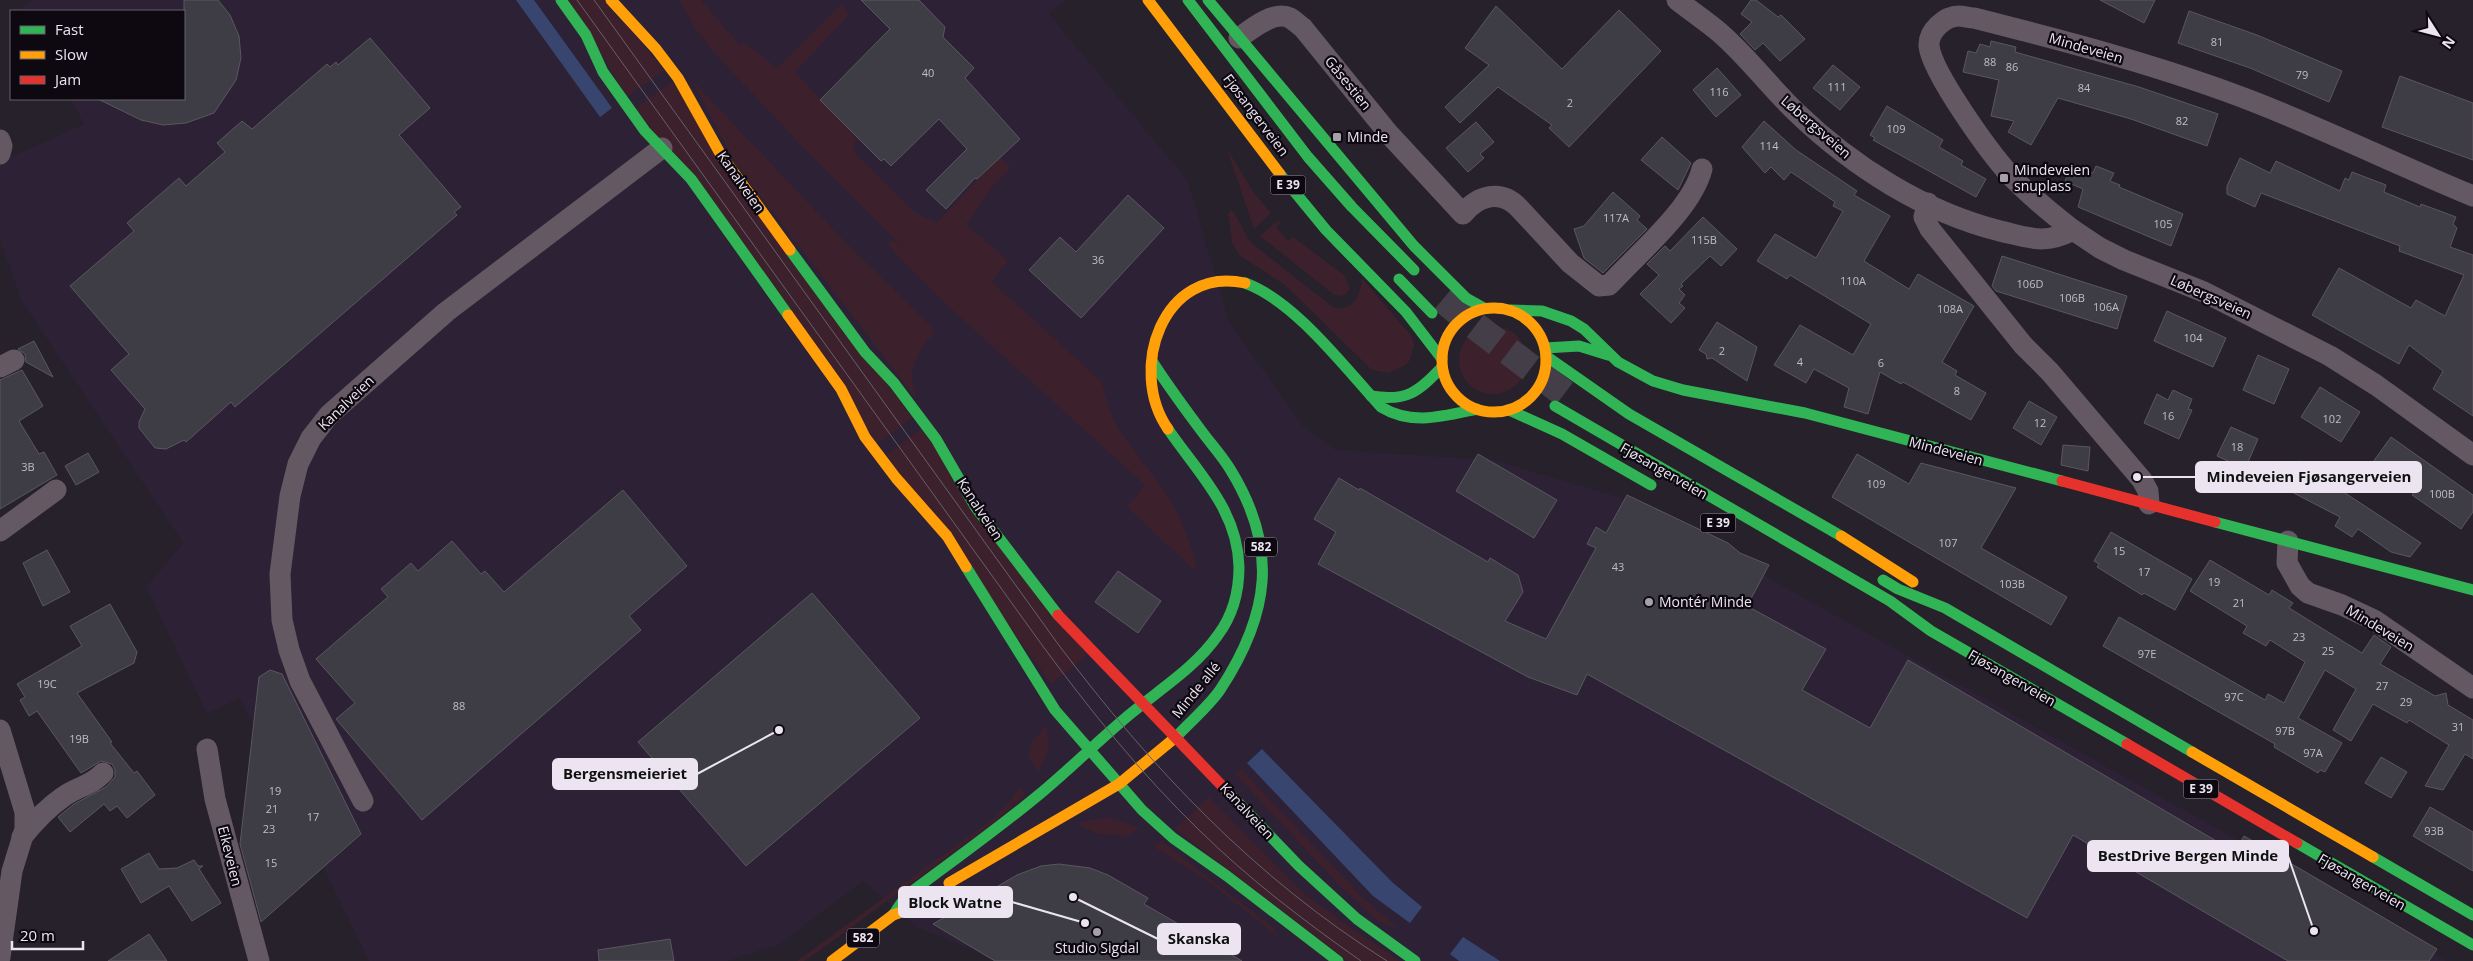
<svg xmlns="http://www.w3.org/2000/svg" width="2473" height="961" viewBox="0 0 2473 961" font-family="'Open Sans',sans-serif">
<rect width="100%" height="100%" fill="#26212a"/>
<polygon fill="#2d2135" points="32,0 1066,0 1049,14 1188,181 1229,322 1304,427 1336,450 1494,460 1629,500 2222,831 2447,961 1001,961 918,928 863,881 780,944 728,961 369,961 240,698 207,714 146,587 183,543 21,300 0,240 0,162 84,124 70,99 184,99 184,11 19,11 18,9"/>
<g fill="#3c212d">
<polygon points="569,0 603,0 664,70 627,97"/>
<polygon points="679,0 701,0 740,46 745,43 777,68 842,4 849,15 795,72 857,139 853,147 858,156 914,212 936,223 1000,157 1011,168 996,182 966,224 1008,261 992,282 1101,381 1109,408 1118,429 1164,490 1178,514 1192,549 1196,567 1193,569 1127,507 1145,485 947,305 901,260 888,244 892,240 900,244 800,144 721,60 697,31"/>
<path d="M 692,80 L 847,244 L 932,327 L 933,335 C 914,354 906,375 918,401 L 735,163 Z"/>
<polygon points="672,82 912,418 877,443 636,108"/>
<polygon points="1227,149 1254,193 1271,213 1254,229"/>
<path d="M 1231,210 C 1238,215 1244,234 1251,243 L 1333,307 C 1354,313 1360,295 1362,278 L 1412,337 L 1414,345 L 1410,360 L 1405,365 L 1389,373 L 1372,370 L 1285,285 L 1239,255 L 1232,242 L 1228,214 Z"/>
<path d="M 1278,220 L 1281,222 L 1276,227 L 1288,241 L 1293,237 L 1345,276 L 1350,288 C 1346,296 1340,298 1333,294 L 1260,236 Z"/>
<circle cx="1493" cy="360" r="34"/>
<polygon points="921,429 1087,656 1051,684 886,455"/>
<polygon points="1046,725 1049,747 1039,772 1028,756 1032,743"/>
<polygon points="1241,769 1362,897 1400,930 1377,920 1340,886 1235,774"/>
<polygon points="1019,787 1025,795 997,820 826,946 804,961 797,961 995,817 1008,804"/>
<polygon points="1209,797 1302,892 1341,921 1400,961 1348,961 1175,829"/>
<polygon points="1108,818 1139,827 1129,836 1098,834 1077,824 1089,820"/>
<polygon points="1161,841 1275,929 1277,936 1207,880 1154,847"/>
</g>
<g fill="#38466f">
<polygon points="516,0 534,0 612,108 600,117"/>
<polygon points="1262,749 1392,882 1422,907 1410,923 1373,896 1247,763"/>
<polygon points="1463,937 1500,961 1459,961 1450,954"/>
</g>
<g fill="#3e3c44" stroke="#5a5760">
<polygon points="184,0 218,0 230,15 239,36 241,58 236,80 214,113 186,123 163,125 141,120 98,99 184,99"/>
<polygon points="861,0 919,0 945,27 943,37 974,68 965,78 1020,139 977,179 975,178 946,209 926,190 967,149 939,119 891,166 884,159 881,161 820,100 890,29"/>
<polygon points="1751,0 1756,0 1778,17 1781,15 1805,39 1780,61 1763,43 1755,50 1740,34 1752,22 1741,14"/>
<polygon points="2100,0 2155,0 2144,23"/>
<polygon points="1496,6 1562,69 1619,10 1661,51 1569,147 1549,128 1552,125 1498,87 1460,123 1445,107 1489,65 1465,48"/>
<polygon points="2189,11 2257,35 2342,71 2329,102 2250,68 2178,43"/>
<polygon points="370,38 430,108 399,135 461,207 454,212 457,215 235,407 231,402 186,442 184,440 166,449 155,448 139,428 139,422 145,409 111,370 129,354 70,286 134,231 127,223 179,178 186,186 225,152 217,143 242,121 252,129 327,64 330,67 336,62 338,65"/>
<polygon points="1991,41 2016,47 2015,52 2139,87 2218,114 2207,146 2131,119 2058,98 2031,145 2008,132 2014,121 1991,116 1999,80 1963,72 1968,51 1976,53 1980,44 1990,47"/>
<polygon points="1833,65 1860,87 1840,110 1813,88"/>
<polygon points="1717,68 1741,95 1716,117 1693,90"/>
<polygon points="2400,76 2473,103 2473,160 2382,127"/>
<polygon points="1887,106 1943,140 1939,147 1963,161 1961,165 1986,179 1976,197 1873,140 1875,138 1870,135"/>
<polygon points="1764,121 1796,150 1857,191 1854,195 1890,216 1864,261 1909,289 1918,274 1974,306 1942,362 1957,371 1955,375 1986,393 1971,420 1903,382 1901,384 1880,372 1868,414 1844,407 1849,388 1814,369 1806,383 1774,365 1800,325 1853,355 1871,324 1790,275 1787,279 1757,261 1775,234 1816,258 1843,211 1833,206 1835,202 1791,172 1784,180 1771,167 1765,173 1742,147"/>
<polygon points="1476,122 1494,142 1480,154 1484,158 1468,172 1446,148"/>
<polygon points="1662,137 1691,163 1678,190 1641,160"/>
<polygon points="2240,158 2270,173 2276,161 2340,191 2345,178 2349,180 2352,172 2386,185 2384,192 2420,207 2421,204 2456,217 2453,224 2457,228 2450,247 2473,255 2473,416 2433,389 2443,371 2409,345 2399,364 2312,315 2339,268 2411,308 2416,300 2445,316 2464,275 2399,251 2400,246 2261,193 2255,207 2227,194 2227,186"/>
<polygon points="2072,164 2093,173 2096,166 2114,173 2110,181 2120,185 2119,187 2183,214 2171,246 2078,207 2083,189 2065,181"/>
<polygon points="1613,192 1640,216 1637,220 1647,229 1603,273 1584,258 1574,229 1584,226"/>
<polygon points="1128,195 1164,228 1081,318 1029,270 1060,237 1076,252"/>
<polygon points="1703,217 1737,249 1721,266 1710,256 1681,284 1683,286 1679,289 1685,295 1679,303 1685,308 1671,323 1640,294 1659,275 1647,264 1665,246 1670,251"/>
<polygon points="2002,256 2127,296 2117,329 1996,291 1992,286"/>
<polygon points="2167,311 2226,338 2213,367 2154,341"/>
<polygon points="1717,322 1757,347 1747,381 1712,358 1707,359 1706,354 1699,350"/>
<polygon points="34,341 53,377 26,362 25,354 18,349"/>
<polygon points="2258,355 2289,369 2274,404 2243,390"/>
<polygon points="22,370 43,406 19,421 39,454 44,452 57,475 0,509 0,380"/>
<polygon points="2320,387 2360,412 2341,442 2301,417"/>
<polygon points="2173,390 2192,399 2188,409 2192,410 2179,439 2144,423 2157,394 2168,400"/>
<polygon points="2029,401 2057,417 2041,445 2013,428"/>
<polygon points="2231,427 2258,439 2245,469 2217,456"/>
<polygon points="2391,437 2473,495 2473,512 2461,529 2412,495 2416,489 2373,462"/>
<polygon points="2063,445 2090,447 2088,471 2061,465"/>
<polygon points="88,453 99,472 76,485 65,466"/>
<polygon points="1478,454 1557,500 1534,538 1456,491"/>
<polygon points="1857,454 1909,484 1921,463 2016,488 1981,548 2067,597 2051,625 1832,497"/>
<polygon points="2299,461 2307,465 2308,462 2347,482 2342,491 2421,543 2410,557 2391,552 2358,529 2352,537 2335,526 2340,517 2286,489"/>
<polygon points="1339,478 1359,490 1360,488 1488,562 1490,558 1518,575 1523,592 1505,621 1546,639 1596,548 1587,544 1596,527 1606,533 1627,495 1728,543 1740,553 1769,565 1747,606 1826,649 1802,690 1870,728 1908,660 2235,852 2244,836 2437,949 2429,961 2288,961 2073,835 2027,918 1587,674 1577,695 1528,677 1318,564 1336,532 1314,519"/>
<polygon points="623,490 687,566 629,616 641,630 422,820 336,719 355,703 316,659 388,597 381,589 411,563 418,571 452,541 481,574 485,571 504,592"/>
<polygon points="2111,532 2192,579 2175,610 2144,593 2142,595 2097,567 2099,564 2094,561"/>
<polygon points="47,550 70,592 43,606 23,563"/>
<polygon points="2210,560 2269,595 2272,590 2293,603 2289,608 2362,653 2374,635 2391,647 2380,664 2435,696 2446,693 2448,705 2473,720 2473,759 2465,754 2443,790 2425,786 2449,745 2409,720 2407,723 2373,704 2351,741 2333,730 2356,689 2325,670 2298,718 2342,743 2325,772 2320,770 2318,773 2274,747 2275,744 2103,646 2119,617 2265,700 2268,694 2284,703 2305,662 2270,640 2266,646 2243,633 2247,626 2190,591"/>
<polygon points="1118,571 1161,601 1138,633 1095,602"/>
<polygon points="812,593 920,718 746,866 638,742"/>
<polygon points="110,604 137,652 134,663 77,693 112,742 110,743 134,773 137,771 155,795 127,818 117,806 110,811 104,804 70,832 58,817 74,804 106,787 115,777 115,770 112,764 101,761 81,773 37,711 29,716 20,700 25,697 17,684 82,646 70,626"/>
<polygon points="270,670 282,674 361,834 261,922 240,844 259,677"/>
<polygon points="2381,757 2407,772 2391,798 2365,783"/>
<polygon points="2430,807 2473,832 2473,871 2413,836"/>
<polygon points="149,853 159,869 177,868 194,860 198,866 203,866 199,869 221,903 192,921 169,886 141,903 121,869"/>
<polygon points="1059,864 1090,868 1108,875 1148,898 1144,904 1242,961 995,961 933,924 1017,875 1041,866"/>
<polygon points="149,934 167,961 108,961"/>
<polygon points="670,939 674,961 599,961 598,950"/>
</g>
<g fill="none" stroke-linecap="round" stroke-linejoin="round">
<polyline stroke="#443e48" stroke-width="28" stroke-dasharray="28 14" stroke-linecap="butt" points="1443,299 1474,325 1565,394"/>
<g stroke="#645963" stroke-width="21">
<path d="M 1677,0 C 1691,11 1706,21 1719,32 C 1747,56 1769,86 1796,112 C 1852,166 1924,212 2000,231 C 2030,238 2045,245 2073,230 L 2100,248 L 2124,260 L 2204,292 L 2330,356 L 2376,385 L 2473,455"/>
<path d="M 1239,38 C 1251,29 1274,10 1290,18 C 1295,21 1299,25 1303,28 L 1389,134 L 1463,214 C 1478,195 1501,189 1519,208 L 1570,263 L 1599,286 L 1609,285 L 1615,279 C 1643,249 1692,208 1702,169"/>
<polyline points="0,140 2,146 0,154"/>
<polyline points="1928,203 1924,217 1930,229 2023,345 2050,372 2142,480 2148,491 2149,504"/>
<path d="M 2073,230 C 2051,213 2029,195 2010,175 C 1990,153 1932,73 1929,46 C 1928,31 1945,16 1959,16 C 1963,16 1969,18 1974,18 C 2069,42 2165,67 2257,103 C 2330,132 2401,166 2473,196"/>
<polyline points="0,367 14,360"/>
<polyline points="0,531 56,490"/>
<polyline points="2288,541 2287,563 2300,586 2308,593 2342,605 2374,620 2473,688"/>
<polyline points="0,730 25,812 25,829 12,871 0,957"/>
<polyline points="207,749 215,799 259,961"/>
<polyline points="363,801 300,681 289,650 282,620 280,574 290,496 298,464 311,438 329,415 446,312 662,148"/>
<path d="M 22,837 C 34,822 47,808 63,797 C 76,787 91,786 103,773"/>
</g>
<g stroke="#30b455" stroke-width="11">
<polyline points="561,0 586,35 603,72 645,131 691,179 788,315"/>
<polyline points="1188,0 1308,157 1352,207 1414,270"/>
<polyline points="1208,0 1414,246 1466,298 1484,308"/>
<polyline points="1280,174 1326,230 1406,312 1442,359"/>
<polyline points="790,250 865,352 894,383 936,439 976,508 1058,615"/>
<polyline points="1399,279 1432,313"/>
<path d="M 1245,283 C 1295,301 1345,368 1381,407 C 1412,426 1444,416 1477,409"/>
<polyline points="1511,310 1542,311 1571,321 1584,329 1618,362 1653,381 1683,390 1805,413 2062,481"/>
<polyline points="1545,348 1579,346 1608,355"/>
<polyline points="1546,356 1629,414 1841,536"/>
<path d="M 1152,361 C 1168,386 1185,409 1203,433 C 1212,445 1222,456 1230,469 C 1279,548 1270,614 1220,690 C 1208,707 1190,722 1176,737"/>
<path d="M 1371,396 C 1407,402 1418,392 1442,367"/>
<polyline points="1555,406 1890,601 1931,631 2127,744"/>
<polyline points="1509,410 1562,434 1651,485"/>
<polyline points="2215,522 2473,590"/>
<polyline points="966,567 1055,710 1142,810 1173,838 1227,876 1338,961"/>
<polyline points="1883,580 1898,589 1945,608 2192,752"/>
<polyline points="1225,789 1299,866 1357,919 1415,961"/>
<polyline points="2297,843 2473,945"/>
<polyline points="2373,857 2473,915"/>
<path d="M 893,915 L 906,896 C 951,862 998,829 1041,793 C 1071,768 1099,740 1129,715 C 1160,689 1195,668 1218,635 C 1233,615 1239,591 1239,567 C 1238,510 1198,473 1168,429"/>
</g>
<g stroke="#ff9f0a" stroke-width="11">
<polyline points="611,0 656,49 678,78 721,155 790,250"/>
<polyline points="1148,0 1280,174"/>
<circle cx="1494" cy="360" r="52"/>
<polyline points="788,315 841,389 865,437 896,478 947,536 966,567"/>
<path d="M 1168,429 C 1127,370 1163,265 1245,283"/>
<polyline points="1841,536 1913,582"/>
<polyline points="2192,752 2373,857"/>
<polyline points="949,883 1119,784 1176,737"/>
<polyline points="832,961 893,915 910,909"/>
</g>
<g stroke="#e5322d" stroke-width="11">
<polyline points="2062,481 2215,522"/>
<polyline points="1058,615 1225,789"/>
<polyline points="2127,744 2297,843"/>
</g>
<g stroke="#676068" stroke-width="1">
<path d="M 577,0 L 1042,645 C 1090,710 1141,774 1199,830 C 1249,879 1304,921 1361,961"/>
<path d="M 594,0 L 1058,644 C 1152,769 1254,877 1387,961"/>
</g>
</g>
<g fill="#a7a0ab" stroke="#0e0911" stroke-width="2">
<rect x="1332" y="132" width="10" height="10" rx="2.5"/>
<rect x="1999" y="173" width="10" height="10" rx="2.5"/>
<circle cx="1649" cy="602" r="5"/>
<circle cx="1097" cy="932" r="5"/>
</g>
<g text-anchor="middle" stroke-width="4.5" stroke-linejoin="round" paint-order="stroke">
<g font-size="11" fill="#c0bbc6">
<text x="2217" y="46">81</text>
<text x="1990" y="66">88</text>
<text x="2012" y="71">86</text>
<text x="928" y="77">40</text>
<text x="2302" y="79">79</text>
<text x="1837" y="91">111</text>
<text x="2084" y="92">84</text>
<text x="1719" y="96">116</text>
<text x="1570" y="107">2</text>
<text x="2182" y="125">82</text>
<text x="1896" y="133">109</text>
<text x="1769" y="150">114</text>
<text x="1616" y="222">117A</text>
<text x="2163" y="228">105</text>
<text x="1704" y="244">115B</text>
<text x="1098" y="264">36</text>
<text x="1853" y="285">110A</text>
<text x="2030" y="288">106D</text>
<text x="2072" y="302">106B</text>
<text x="2106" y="311">106A</text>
<text x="1950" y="313">108A</text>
<text x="2193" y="342">104</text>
<text x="1722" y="355">2</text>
<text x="1800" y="366">4</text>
<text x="1881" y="367">6</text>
<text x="1957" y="395">8</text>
<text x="2168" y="420">16</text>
<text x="2332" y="423">102</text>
<text x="2040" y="427">12</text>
<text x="2237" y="451">18</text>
<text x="28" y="471">3B</text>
<text x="1876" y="488">109</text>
<text x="2442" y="498">100B</text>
<text x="1948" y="547">107</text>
<text x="2119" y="555">15</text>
<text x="1618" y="571">43</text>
<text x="2144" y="576">17</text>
<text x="2214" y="586">19</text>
<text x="2012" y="588">103B</text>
<text x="2239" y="607">21</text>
<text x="2299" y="641">23</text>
<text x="2328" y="655">25</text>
<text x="2147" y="658">97E</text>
<text x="47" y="688">19C</text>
<text x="2382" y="690">27</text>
<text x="2234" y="701">97C</text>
<text x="2406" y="706">29</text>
<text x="459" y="710">88</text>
<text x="2458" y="731">31</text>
<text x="2285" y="735">97B</text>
<text x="79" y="743">19B</text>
<text x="2313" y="757">97A</text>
<text x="275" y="795">19</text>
<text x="272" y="813">21</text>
<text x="313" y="821">17</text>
<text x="269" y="833">23</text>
<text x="2434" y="835">93B</text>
<text x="271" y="867">15</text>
</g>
<g fill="#0e0911" stroke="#a9a3ae" stroke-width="1">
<rect x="1270.5" y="175.5" width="35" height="19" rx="4"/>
<rect x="1700.5" y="513.5" width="35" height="19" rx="4"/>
<rect x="1245" y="537.5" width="32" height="19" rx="4"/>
<rect x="2183.5" y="779.5" width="35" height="19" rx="4"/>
<rect x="847" y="928.5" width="32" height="19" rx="4"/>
</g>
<g font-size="12" font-weight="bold" fill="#ece5f1">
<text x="1288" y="189">E 39</text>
<text x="1718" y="527">E 39</text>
<text x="1261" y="551">582</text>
<text x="2201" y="793">E 39</text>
<text x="863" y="942">582</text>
</g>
<g font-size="14" fill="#ece5f1" stroke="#0e0911">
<text transform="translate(2086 48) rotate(16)" y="5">Mindeveien</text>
<text transform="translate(1348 83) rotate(51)" y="5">Gåsestien</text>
<text transform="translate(1256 115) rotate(53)" y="5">Fjøsangerveien</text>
<text transform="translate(1816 127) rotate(41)" y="5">Løbergsveien</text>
<text transform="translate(741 182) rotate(55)" y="5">Kanalveien</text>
<text transform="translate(2211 297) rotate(24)" y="5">Løbergsveien</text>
<text transform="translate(346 403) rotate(-44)" y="5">Kanalveien</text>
<text transform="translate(1946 451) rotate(15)" y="5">Mindeveien</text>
<text transform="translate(1664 471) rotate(30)" y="5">Fjøsangerveien</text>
<text transform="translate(980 509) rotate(57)" y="5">Kanalveien</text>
<text transform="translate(2380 628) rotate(31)" y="5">Mindeveien</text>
<text transform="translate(2012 678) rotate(30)" y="5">Fjøsangerveien</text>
<text transform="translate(1196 690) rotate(-51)" y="5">Minde allé</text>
<text transform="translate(1247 811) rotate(47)" y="5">Kanalveien</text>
<text transform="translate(230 856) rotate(76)" y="5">Eikeveien</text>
<text transform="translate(2362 882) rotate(30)" y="5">Fjøsangerveien</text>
</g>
<g font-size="14" fill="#ece5f1" stroke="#0e0911" text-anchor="start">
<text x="1347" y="142">Minde</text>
<text x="2014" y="175">Mindeveien<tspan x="2014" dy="16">snuplass</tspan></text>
<text x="1659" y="607">Montér Minde</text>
<text x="1097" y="953" text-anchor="middle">Studio Sigdal</text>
</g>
</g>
<path fill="none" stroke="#ece5f1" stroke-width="2" d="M2137 477L2196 477M779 730L697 774M2314 931L2288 856M1085 923L1012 902M1073 897L1158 939"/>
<g fill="#ece5f1" stroke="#0e0911" stroke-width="2">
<circle cx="2137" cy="477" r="5"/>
<circle cx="779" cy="730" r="5"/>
<circle cx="2314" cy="931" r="5"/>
<circle cx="1085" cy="923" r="5"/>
<circle cx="1073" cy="897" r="5"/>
</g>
<g fill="#ece5f1" stroke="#ece5f1" stroke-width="2">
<rect x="2196" y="462" width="225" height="30" rx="5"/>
<rect x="553" y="759" width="144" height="30" rx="5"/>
<rect x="2088" y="841" width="200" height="30" rx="5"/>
<rect x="899" y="887" width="113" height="30" rx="5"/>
<rect x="1158" y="924" width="82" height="30" rx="5"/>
</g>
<g font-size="15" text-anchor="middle" font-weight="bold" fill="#111">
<text x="2309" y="482">Mindeveien Fjøsangerveien</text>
<text x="625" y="779">Bergensmeieriet</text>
<text x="2188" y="861">BestDrive Bergen Minde</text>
<text x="955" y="908">Block Watne</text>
<text x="1199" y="944">Skanska</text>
</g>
<rect x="10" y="10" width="175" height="90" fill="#0e0911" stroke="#67616b"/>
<rect x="20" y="26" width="25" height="8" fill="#30b455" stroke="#67616b"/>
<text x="55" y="35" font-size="15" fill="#ece5f1">Fast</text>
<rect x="20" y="51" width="25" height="8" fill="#ff9f0a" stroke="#67616b"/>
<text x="55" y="60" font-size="15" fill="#ece5f1">Slow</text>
<rect x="20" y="76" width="25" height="8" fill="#e5322d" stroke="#67616b"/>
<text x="55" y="85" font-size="15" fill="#ece5f1">Jam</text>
<g transform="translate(2438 35) rotate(126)" stroke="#0e0911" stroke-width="4" paint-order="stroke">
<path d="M0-4L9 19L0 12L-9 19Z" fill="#ece5f1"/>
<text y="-8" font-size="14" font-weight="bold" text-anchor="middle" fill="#ece5f1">N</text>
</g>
<path d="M12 941v8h71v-8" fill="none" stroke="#ece5f1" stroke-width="2.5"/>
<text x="20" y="941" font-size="15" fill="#ece5f1" stroke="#0e0911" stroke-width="4" paint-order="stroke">20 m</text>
</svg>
